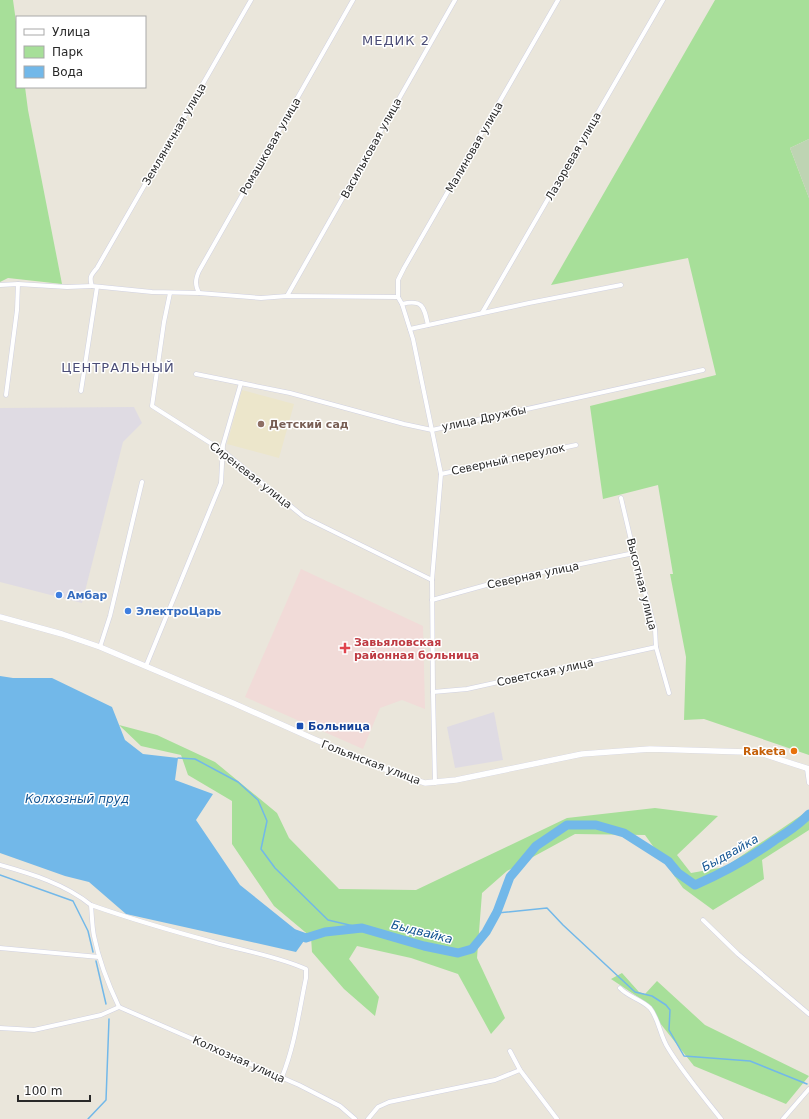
<svg xmlns="http://www.w3.org/2000/svg" width="809" height="1119" viewBox="0 0 809 1119" font-family="'DejaVu Sans',sans-serif">
<rect width="100%" height="100%" fill="#eae6db"/>
<g fill="#dfdbe3">
<polygon points="134,407 142,423 123,442 82,603 0,582 0,408"/>
<polygon points="494,712 503,760 455,768 447,727"/>
</g>
<polygon fill="#ece6cb" points="242,390 294,404 279,458 227,444"/>
<polygon fill="#f1dbd8" points="301,569 423,626 425,709 402,700 380,708 363,749 245,697"/>
<g fill="#a7df99">
<polygon points="0,0 13,0 17,29 17,87 25,87 28,110 62,284 8,278 0,282"/>
<polygon points="715,0 809,0 809,139 790,148 809,198 809,755 704,719 684,720 686,657 670,574 673,574 658,485 603,499 590,406 716,375 688,258 551,285"/>
<polygon points="119,725 157,735 215,762 277,813 289,838 339,889 416,890 567,818 655,808 718,816 677,855 691,873 725,867 809,810 809,830 762,860 764,879 713,910 683,888 645,835 575,834 507,871 482,893 477,958 505,1018 491,1034 458,974 411,958 357,946 349,959 379,997 375,1016 344,989 312,952 311,937 274,906 232,844 232,801 188,775 181,755 141,746"/>
<polygon points="622,973 639,992 645,994 657,981 705,1025 809,1076 786,1104 694,1066 641,999 611,979"/>
</g>
<polygon fill="#bed4b3" points="809,139 809,198 790,148"/>
<polygon fill="#72b8e9" points="0,676 13,678 52,678 112,707 125,740 143,754 178,758 175,780 213,794 196,820 240,885 306,938 296,952 126,914 89,882 65,876 0,853"/>
<g fill="none" stroke-linecap="round" stroke-linejoin="round">
<g stroke="#72b8e9" stroke-width="1.5">
<polyline points="178,758 195,759 238,782 258,800 267,821 261,849 275,868 328,920 362,928"/>
<polyline points="0,875 73,901 88,931 93,952"/>
<polyline points="497,913 547,908 563,925 635,992 652,996 666,1005 670,1010 669,1030 684,1056 750,1061 807,1084"/>
<polyline points="96,961 106,1004"/>
<polyline points="88,1119 106,1100 109,1019"/>
</g>
<path stroke="#72b8e9" stroke-width="9" d="M 295,934 L 306,938 L 325,932 L 362,928 L 424,946 L 458,953 L 472,949 L 486,932 L 497,912 L 510,877 L 536,846 L 567,825 L 596,825 L 624,833 L 668,861 L 678,873 L 695,885 C 723,873 750,858 775,840 C 788,832 799,825 809,814"/>
<g stroke="#d0d1e1" stroke-width="5">
<g id="street">
<path d="M 251,0 L 97,268 C 91,275 89,277 92,286 L 152,292 L 199,293 L 261,298 L 287,296 L 398,297 L 402,304 L 413,339 L 441,474 L 432,580 L 433,692 L 435,783"/>
<polyline points="0,285 18,284 67,287 92,286"/>
<polyline points="170,293 164,322 152,406 223,451 304,517 432,580"/>
<path d="M 199,293 C 195,285 195,280 199,271 L 353,0"/>
<polyline points="287,296 455,0"/>
<polyline points="398,297 398,280 404,268 558,0"/>
<path d="M 402,304 C 423,299 424,307 428,325"/>
<polyline points="482,313 663,0"/>
<polyline points="410,329 529,303 621,285"/>
<polyline points="196,374 290,393 404,424 432,430 703,370"/>
<polyline points="81,391 97,287"/>
<polyline points="6,395 17,310 18,284"/>
<polyline points="441,474 576,445"/>
<polyline points="621,498 634,553 655,629 656,647 669,693"/>
<polyline points="432,600 508,579 634,553"/>
<polyline points="100,647 110,616 142,482"/>
<polyline points="146,666 221,483 223,445 241,383"/>
<polyline points="433,692 467,689 656,647"/>
<polyline points="807,769 809,783"/>
<path d="M 0,865 C 32,874 65,884 91,905 C 92,916 92,926 94,936 C 99,961 108,984 119,1007 L 299,1085 L 340,1106 L 355,1119"/>
<path d="M 91,905 C 131,919 172,931 213,942 C 244,951 277,956 306,969 L 306,978 C 299,1011 295,1045 282,1077"/>
<polyline points="703,920 738,954 809,1014"/>
<polyline points="0,948 99,957"/>
<path d="M 620,988 C 628,997 641,999 650,1008 C 659,1019 660,1036 668,1048 C 683,1073 703,1096 721,1119"/>
<polyline points="0,1028 34,1030 101,1015 119,1007"/>
<polyline points="510,1051 520,1070 557,1119"/>
<polyline points="368,1119 378,1107 389,1102 495,1080 520,1070"/>
<polyline points="783,1119 809,1089"/>
</g>
</g>
<g stroke="#d0d1e1" stroke-width="6">
<polyline id="secondary" points="0,617 62,634 100,647 233,703 314,739 395,773 425,783 456,780 582,754 650,749 746,752 763,754 809,769"/>
</g>
<use href="#street" stroke="#fff" stroke-width="4"/>
<use href="#secondary" stroke="#fff" stroke-width="5.5"/>
</g>
<circle fill="#8d6e63" stroke="#fff" stroke-width="1.5" cx="261" cy="424" r="4"/>
<g fill="#3f7fe0" stroke="#fff" stroke-width="1.5">
<circle cx="59" cy="595" r="4"/>
<circle cx="128" cy="611" r="4"/>
</g>
<path fill="#e0444e" stroke="#fff" stroke-width="1.5" d="M343 642h4v4h4v4h-4v4h-4v-4h-4v-4h4z"/>
<rect fill="#1a4fb4" stroke="#fff" stroke-width="1.5" x="296" y="722" width="8" height="8" rx="2"/>
<circle fill="#e8710a" stroke="#fff" stroke-width="1.5" cx="794" cy="751" r="4"/>
<g text-anchor="middle" stroke-width="3" stroke-linejoin="round" paint-order="stroke">
<g font-size="11" fill="#292929" stroke="#fff">
<text transform="translate(174 134) rotate(-60)" y="4">Земляничная улица</text>
<text transform="translate(270 146) rotate(-60)" y="4">Ромашковая улица</text>
<text transform="translate(474 147) rotate(-60)" y="4">Малиновая улица</text>
<text transform="translate(371 148) rotate(-61)" y="4">Васильковая улица</text>
<text transform="translate(573 156) rotate(-60)" y="4">Лазоревая улица</text>
<text transform="translate(484 418) rotate(-12)" y="4">улица Дружбы</text>
<text transform="translate(508 459) rotate(-12)" y="4">Северный переулок</text>
<text transform="translate(251 475) rotate(38)" y="4">Сиреневая улица</text>
<text transform="translate(533 575) rotate(-12)" y="4">Северная улица</text>
<text transform="translate(642 584) rotate(76)" y="4">Высотная улица</text>
<text transform="translate(545 672) rotate(-12)" y="4">Советская улица</text>
<text transform="translate(371 762) rotate(21)" y="4">Гольянская улица</text>
<text transform="translate(239 1059) rotate(24)" y="4">Колхозная улица</text>
</g>
<g font-size="11" font-weight="bold" fill="#785e54" stroke="#fff" text-anchor="start">
<text x="269" y="428">Детский сад</text>
</g>
<g font-size="11" font-weight="bold" fill="#366cbe" stroke="#fff" text-anchor="start">
<text x="67" y="599">Амбар</text>
<text x="136" y="615">ЭлектроЦарь</text>
</g>
<g font-size="11" font-weight="bold" fill="#be3a42" stroke="#fff" text-anchor="start">
<text x="354" y="646">Завьяловская<tspan x="354" dy="13">районная больница</tspan></text>
</g>
<g font-size="11" font-weight="bold" fill="#164399" stroke="#fff" text-anchor="start">
<text x="308" y="730">Больница</text>
</g>
<g font-size="11" font-weight="bold" fill="#c56008" stroke="#fff" text-anchor="end">
<text x="786" y="755">Raketa</text>
</g>
<g font-size="12" font-style="italic" fill="#135492" stroke="#fff">
<text x="77" y="803">Колхозный пруд</text>
<text transform="translate(730 853) rotate(-29)" y="4">Быдвайка</text>
<text transform="translate(422 932) rotate(14)" y="4">Быдвайка</text>
</g>
<g font-size="13" letter-spacing="1" fill="#4b4d77" stroke="#fff">
<text x="396" y="45">МЕДИК 2</text>
<text x="118" y="372">ЦЕНТРАЛЬНЫЙ</text>
</g>
</g>
<rect x="16" y="16" width="130" height="72" fill="#ffffff" stroke="#a9a9a9"/>
<rect x="24" y="29" width="20" height="6" fill="#ffffff" stroke="#a9a9a9"/>
<text x="52" y="36" font-size="12" fill="#292929">Улица</text>
<rect x="24" y="46" width="20" height="12" fill="#a7df99" stroke="#a9a9a9"/>
<text x="52" y="56" font-size="12" fill="#292929">Парк</text>
<rect x="24" y="66" width="20" height="12" fill="#72b8e9" stroke="#a9a9a9"/>
<text x="52" y="76" font-size="12" fill="#292929">Вода</text>
<path d="M18 1095v6h72v-6" fill="none" stroke="#292929" stroke-width="2"/>
<text x="24" y="1095" font-size="12" fill="#292929" stroke="#ffffff" stroke-width="3" paint-order="stroke">100 m</text>
</svg>
